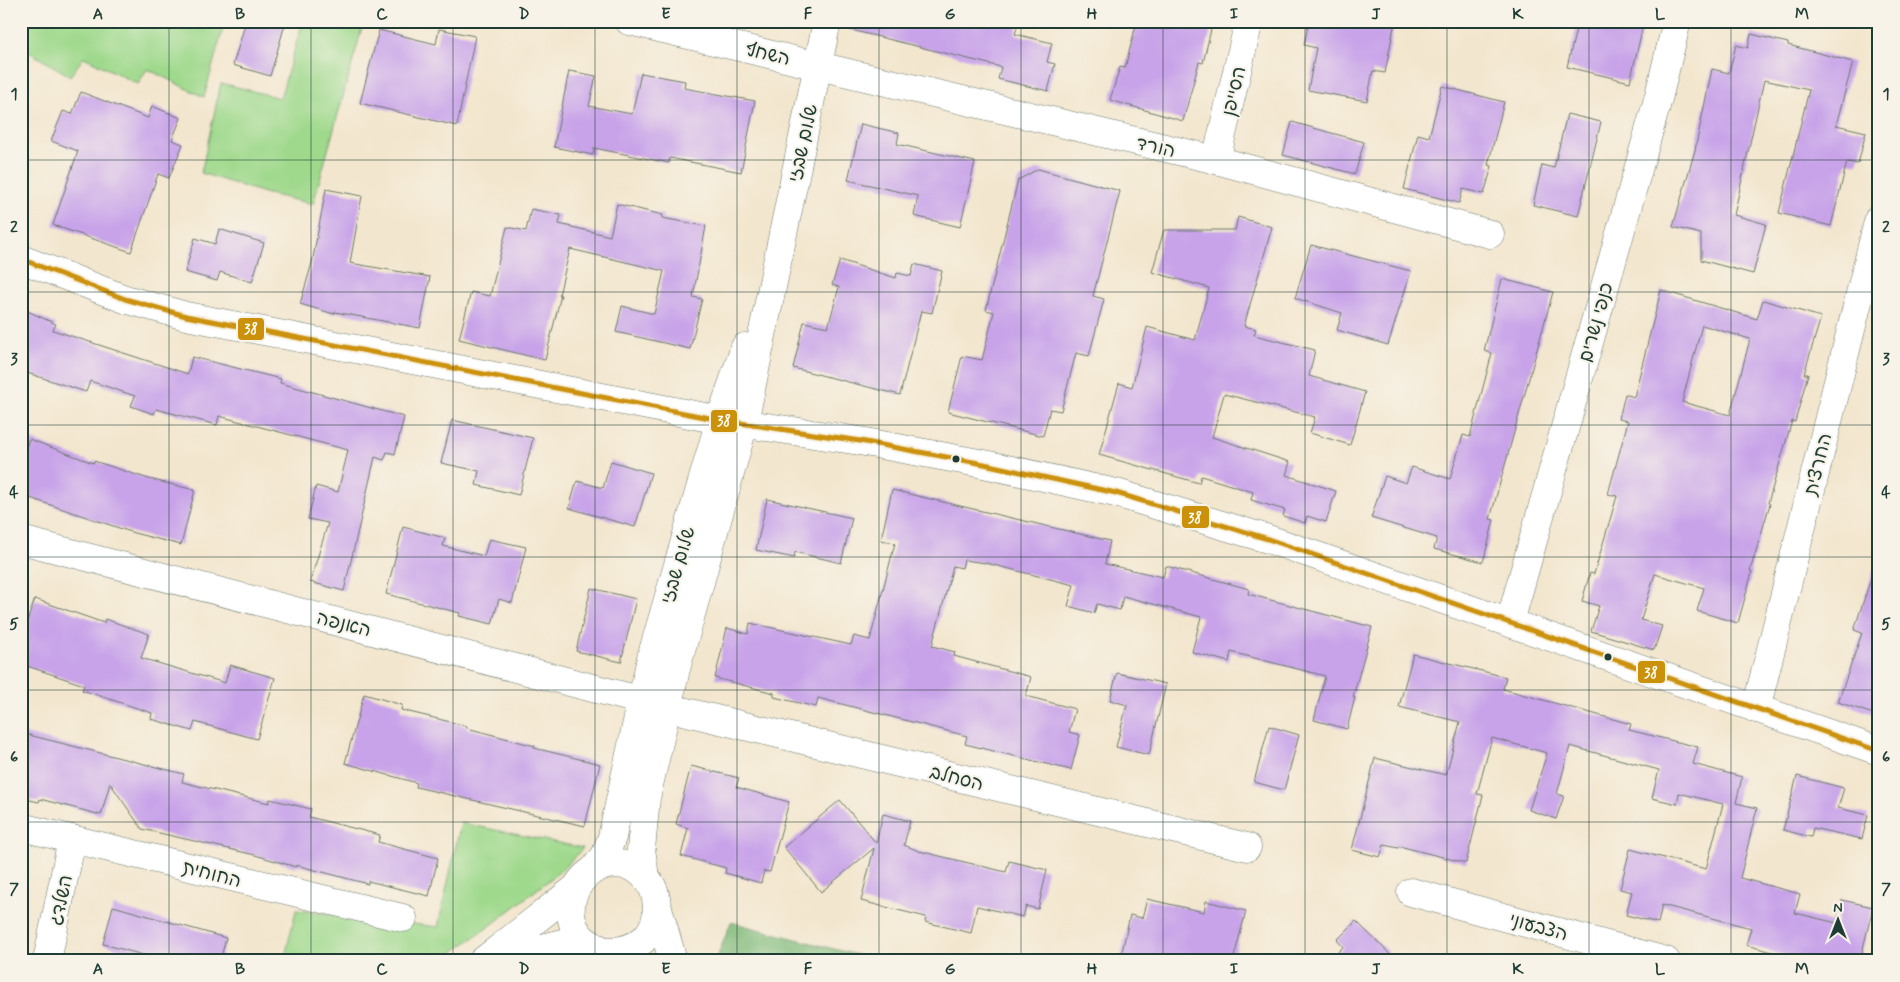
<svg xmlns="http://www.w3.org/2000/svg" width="1900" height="982" viewBox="0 0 1900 982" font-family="Mynerve,'Playpen Sans Hebrew',sans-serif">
<rect width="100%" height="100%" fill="#f7f3e8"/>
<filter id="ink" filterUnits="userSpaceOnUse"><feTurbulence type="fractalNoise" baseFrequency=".02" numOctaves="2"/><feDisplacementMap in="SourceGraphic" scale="10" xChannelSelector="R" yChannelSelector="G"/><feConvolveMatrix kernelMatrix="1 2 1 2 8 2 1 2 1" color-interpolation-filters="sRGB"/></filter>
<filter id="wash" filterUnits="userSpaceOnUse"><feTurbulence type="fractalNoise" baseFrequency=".0096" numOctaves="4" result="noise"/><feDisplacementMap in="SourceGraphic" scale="20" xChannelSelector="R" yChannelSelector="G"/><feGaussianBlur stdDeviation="1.12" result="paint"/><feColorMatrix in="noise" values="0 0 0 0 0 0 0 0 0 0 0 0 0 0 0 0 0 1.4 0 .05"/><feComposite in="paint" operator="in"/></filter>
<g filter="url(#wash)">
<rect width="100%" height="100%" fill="#f3e6ce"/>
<g fill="#9fd98c" stroke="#5f8b60">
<polygon points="21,21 225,21 204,97 147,69 138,84 84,57 70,76 21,47"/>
<polygon points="303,21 364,21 313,204 264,193 201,173 221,83 280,98"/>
<polygon points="461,823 583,848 562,870 490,926 440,961 284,961 296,910 438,927"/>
</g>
<polygon fill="#7fb978" stroke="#4f7b56" points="731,922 880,961 716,960"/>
<g id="blocks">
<g fill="#c8a3e9" fill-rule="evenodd">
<polygon points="246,21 286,21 270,76 233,65"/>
<polygon points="848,21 1019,21 1015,34 1052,43 1047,62 1055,64 1048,91 998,79 1001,67 847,29"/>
<polygon points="1137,21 1213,21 1203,63 1199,62 1183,121 1110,100 1120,67 1125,68"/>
<polygon points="1309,21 1395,21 1385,73 1373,71 1367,101 1308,90 1316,48 1304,45"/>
<polygon points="1578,21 1644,21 1630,82 1567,67"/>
<polygon points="439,29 475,36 457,126 360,103 379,30 436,44"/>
<polygon points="1751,34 1788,43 1788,45 1853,62 1836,125 1866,132 1858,164 1847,162 1831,226 1779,213 1809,90 1764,80 1734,215 1766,224 1753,274 1701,260 1701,234 1673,227 1695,150 1712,69 1729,73 1736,45 1748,48"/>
<polygon points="569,71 596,76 589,106 632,114 641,73 685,81 684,88 755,101 741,172 670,158 669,163 594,148 593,155 554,147"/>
<polygon points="1442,86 1504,102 1488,165 1492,166 1484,194 1463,189 1459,203 1404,189 1418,134 1429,137"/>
<polygon points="81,92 148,118 152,106 181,118 172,140 183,144 169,178 158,174 131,252 53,225 78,151 51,141 63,111 72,114"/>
<polygon points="1567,114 1601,122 1578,216 1533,205 1542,165 1554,168"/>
<polygon points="1292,122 1364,142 1355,174 1283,155"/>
<polygon points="861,124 899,133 897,144 975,162 960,227 914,216 918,196 848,180"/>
<polygon points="1038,169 1120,191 1093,296 1104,299 1089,356 1076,353 1061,411 1050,409 1043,436 948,412 962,356 982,360 994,312 986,310 1018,180"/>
<polygon points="326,189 362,196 350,263 430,277 420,328 335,312 334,314 300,304 312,263"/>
<polygon points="617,204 663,215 662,218 706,226 693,297 702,299 690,349 616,332 622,306 654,314 664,271 570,249 559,295 561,295 545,360 459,339 471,292 490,296 507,227 526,231 531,209 561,215 559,224 610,236"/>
<polygon points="1238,217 1272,227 1244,326 1256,329 1254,335 1315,350 1309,376 1365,392 1350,445 1310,433 1315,417 1224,394 1212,437 1290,462 1286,475 1336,491 1326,522 1307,516 1305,523 1283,516 1285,510 1251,500 1253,492 1201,476 1199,483 1099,455 1119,383 1132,387 1147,327 1195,340 1209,288 1152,272 1164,230 1235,230"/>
<polygon points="219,229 264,243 252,282 220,272 217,281 185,272 195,238 215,244"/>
<polygon points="1311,245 1411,271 1388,345 1337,330 1342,313 1295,298"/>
<polygon points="840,260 896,278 897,273 911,276 914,264 942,271 932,313 921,311 900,395 793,368 804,322 828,327 839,287 832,285"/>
<polygon points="1502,279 1553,292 1490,519 1494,520 1483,562 1434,549 1437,538 1371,518 1385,476 1406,483 1412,467 1450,479 1463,435 1470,437 1492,353 1484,351"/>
<path d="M 1661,290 L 1757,319 L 1763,300 L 1821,317 L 1804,374 L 1808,374 L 1795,422 L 1792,421 L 1768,503 L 1770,504 L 1750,571 L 1752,572 L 1738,623 L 1697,611 L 1704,588 L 1655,574 L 1641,620 L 1662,626 L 1654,650 L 1591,631 L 1599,606 L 1582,601 L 1590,573 L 1594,574 L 1617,496 L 1608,494 L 1628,421 L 1619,419 L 1625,394 L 1634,397 ZM 1702,325 L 1750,339 L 1730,415 L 1682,402 Z"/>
<polygon points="21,308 56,324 53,330 188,374 192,357 281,379 280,383 404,417 395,454 387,452 384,460 375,457 344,591 310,582 328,523 308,519 316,486 338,492 348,450 219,416 217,425 156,409 154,414 131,406 135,396 90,381 86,392 21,371"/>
<polygon points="452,420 533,438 519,495 476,485 479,471 441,463"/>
<polygon points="29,439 93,463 94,461 149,479 195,490 181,545 134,533 21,495 21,461"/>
<polygon points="611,461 651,473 635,527 569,508 577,481 603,488"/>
<polygon points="892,490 1110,541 1105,564 1163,577 1166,566 1249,589 1248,594 1372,627 1353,697 1355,697 1347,729 1314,720 1325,676 1231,652 1229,662 1192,652 1201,617 1123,596 1120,610 1097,604 1094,613 1068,606 1074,585 986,563 964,560 962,568 953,566 932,646 955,652 954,656 1031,677 1026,696 1075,709 1069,732 1080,735 1071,770 965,744 967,736 818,698 816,707 774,697 774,693 715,678 727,628 748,634 750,623 851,645 854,636 870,640 895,543 881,540"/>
<polygon points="767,499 852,518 841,563 795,552 794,558 756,550"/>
<polygon points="403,527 445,538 443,546 484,556 489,539 526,547 512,603 499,599 492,624 459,616 460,613 386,594"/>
<polygon points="1874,569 1879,570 1879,716 1838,702 1862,633 1854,630"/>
<polygon points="591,588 636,599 621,662 576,651"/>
<polygon points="35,599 104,623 105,619 149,634 141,658 225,683 230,665 275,678 257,739 195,722 192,731 151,719 152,713 82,690 84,685 21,664 21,638"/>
<polygon points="1413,654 1506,677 1503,689 1631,724 1629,730 1698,747 1693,764 1742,777 1736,803 1757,808 1740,878 1800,894 1795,913 1837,923 1842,900 1873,907 1860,961 1806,961 1746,945 1751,928 1662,905 1658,923 1626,915 1632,892 1620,889 1630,849 1706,869 1723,804 1679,793 1677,804 1652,798 1659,770 1570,746 1557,794 1564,796 1556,819 1529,810 1547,753 1492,738 1477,794 1483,795 1466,863 1399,846 1398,848 1384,845 1380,857 1352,850 1375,758 1446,775 1460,722 1399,707"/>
<polygon points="1117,673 1166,684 1149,755 1116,747 1127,705 1110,700"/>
<polygon points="364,694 402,705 401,710 467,726 467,728 535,746 534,748 600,764 585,826 416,787 417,783 345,763"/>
<polygon points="1269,726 1299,735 1284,790 1254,782"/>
<polygon points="21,733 184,774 182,782 269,803 270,799 311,809 309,817 380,835 378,842 438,858 429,896 368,881 368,884 296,865 296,867 255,855 142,829 110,783 101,815 40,799 39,802 21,798"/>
<polygon points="691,766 739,778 736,787 789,802 770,872 764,871 761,883 725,873 726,868 681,856 688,828 676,824"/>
<polygon points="1797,776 1844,788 1838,808 1868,815 1862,839 1813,828 1811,837 1783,830"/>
<polygon points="840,800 876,843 883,814 910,821 904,845 919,851 1006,872 1009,861 1047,870 1038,909 1026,906 1023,917 977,906 971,933 925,922 926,917 861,901 874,848 821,892 784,847"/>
<polygon points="1147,899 1204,912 1206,901 1246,911 1233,961 1120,961 1130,915 1142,918"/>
<polygon points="113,906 226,938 220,961 165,961 103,944"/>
<polygon points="1356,921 1397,961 1329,961 1343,947 1337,940"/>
</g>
</g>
</g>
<g filter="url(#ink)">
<use href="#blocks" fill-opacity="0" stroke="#69786a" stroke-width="1"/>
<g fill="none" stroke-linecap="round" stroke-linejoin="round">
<g stroke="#69786a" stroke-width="29">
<g id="street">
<polyline points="629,21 1216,160 1490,234"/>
<polyline points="1216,160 1249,21"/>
<polyline points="21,540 666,707 1247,847"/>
<polyline points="1510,622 1658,99 1677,21"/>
<polyline points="1756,709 1879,218"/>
<polyline points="21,827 403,918"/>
<polyline points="1411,892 1666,961"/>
<polyline points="47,961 72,839"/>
<polyline points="483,961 576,888"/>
<polyline points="507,961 546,947 582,938"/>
</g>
</g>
<g stroke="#69786a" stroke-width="29">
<g id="secondary">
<polyline points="21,259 125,299 186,316 720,420 860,441 984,464 1116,493 1268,539 1879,751"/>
<polyline points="594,869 605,856 612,837 651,658 720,420 745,347"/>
<polyline points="645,877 641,849 646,798 676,669 744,423 827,21"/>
<polyline points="658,908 673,961"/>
<path d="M 607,951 C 680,953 667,854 607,865 C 574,871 558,915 583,939 C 595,949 613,954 627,961"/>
</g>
</g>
<use href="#street" stroke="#fff" stroke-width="28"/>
<use href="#secondary" stroke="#fff" stroke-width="28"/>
<g stroke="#f7f3e8" stroke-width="9">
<polyline id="bus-1" points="21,259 125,299 186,316 720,420 860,441 984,464 1116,493 1268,539 1879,751"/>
</g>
<use href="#bus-1" stroke="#cc910a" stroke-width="5"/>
</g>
</g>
<path fill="none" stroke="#1f3d34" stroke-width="1" stroke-opacity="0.55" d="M 169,21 L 169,961M 311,21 L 311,961M 453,21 L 453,961M 595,21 L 595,961M 737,21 L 737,961M 879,21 L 879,961M 1021,21 L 1021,961M 1163,21 L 1163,961M 1305,21 L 1305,961M 1447,21 L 1447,961M 1589,21 L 1589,961M 1731,21 L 1731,961M 21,160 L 1879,160M 21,292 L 1879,292M 21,425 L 1879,425M 21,557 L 1879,557M 21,690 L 1879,690M 21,822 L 1879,822"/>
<g fill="#1f3d34" stroke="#f7f3e8" stroke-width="2">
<circle cx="956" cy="459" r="4.5"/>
<circle cx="1608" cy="657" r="4.5"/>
</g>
<g text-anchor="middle" stroke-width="4" stroke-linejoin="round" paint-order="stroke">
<g font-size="19" fill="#1f3d34" stroke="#f7f3e8">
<text transform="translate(768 53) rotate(13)" y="7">השחף</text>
<text transform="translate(1233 91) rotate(-77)" y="7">הסייפן</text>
<text transform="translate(802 143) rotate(-78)" y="7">שלום שבזי</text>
<text transform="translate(1156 146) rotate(13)" y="7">הורד</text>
<text transform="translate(1595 322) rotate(-74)" y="7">כנפי נשרים</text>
<text transform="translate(1817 464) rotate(-76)" y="7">החרצית</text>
<text transform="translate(677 565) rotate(-74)" y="7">שלום שבזי</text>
<text transform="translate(344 623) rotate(14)" y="7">האנפה</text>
<text transform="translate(957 777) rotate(14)" y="7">הסחלב</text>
<text transform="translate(212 873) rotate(14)" y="7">החוחית</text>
<text transform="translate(60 900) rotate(-78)" y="7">השלדג</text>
<text transform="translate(1539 926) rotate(15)" y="7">הצבעוני</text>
</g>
</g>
<g stroke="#f7f3e8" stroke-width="2">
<rect x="237" y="317" width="28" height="24" rx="5" fill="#cc910a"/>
<rect x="710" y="409" width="28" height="24" rx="5" fill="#cc910a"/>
<rect x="1181" y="505" width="29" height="24" rx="5" fill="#cc910a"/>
<rect x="1637" y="660" width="29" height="24" rx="5" fill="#cc910a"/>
</g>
<g font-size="14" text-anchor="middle" font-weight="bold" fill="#fff">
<text x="251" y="333">38</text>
<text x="724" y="425">38</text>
<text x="1195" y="522">38</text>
<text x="1651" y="677">38</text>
</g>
<rect width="1900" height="982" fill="none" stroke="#f7f3e8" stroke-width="55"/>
<g transform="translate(1838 920)" stroke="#f7f3e8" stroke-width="4" paint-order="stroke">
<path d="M0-4L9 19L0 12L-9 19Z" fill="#1f3d34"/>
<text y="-8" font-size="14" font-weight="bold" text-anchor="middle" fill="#1f3d34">N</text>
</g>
<rect x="28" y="28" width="1844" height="926" fill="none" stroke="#1f3d34" stroke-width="2"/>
<g font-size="16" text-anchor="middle" font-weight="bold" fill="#1f3d34">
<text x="98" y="19">A</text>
<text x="240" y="19">B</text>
<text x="382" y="19">C</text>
<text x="524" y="19">D</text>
<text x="666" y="19">E</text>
<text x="808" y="19">F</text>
<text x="950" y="19">G</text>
<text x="1092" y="19">H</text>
<text x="1234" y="19">I</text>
<text x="1376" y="19">J</text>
<text x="1518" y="19">K</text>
<text x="1660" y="19">L</text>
<text x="1802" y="19">M</text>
<text x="14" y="99">1</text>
<text x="1886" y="99">1</text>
<text x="14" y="232">2</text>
<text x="1886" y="232">2</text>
<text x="14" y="364">3</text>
<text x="1886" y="364">3</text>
<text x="14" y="497">4</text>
<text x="1886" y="497">4</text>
<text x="14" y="629">5</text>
<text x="1886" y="629">5</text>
<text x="14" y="762">6</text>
<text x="1886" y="762">6</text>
<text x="14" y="894">7</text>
<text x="1886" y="894">7</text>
<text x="98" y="974">A</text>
<text x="240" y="974">B</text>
<text x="382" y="974">C</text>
<text x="524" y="974">D</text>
<text x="666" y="974">E</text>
<text x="808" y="974">F</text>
<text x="950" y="974">G</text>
<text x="1092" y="974">H</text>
<text x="1234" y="974">I</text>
<text x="1376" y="974">J</text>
<text x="1518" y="974">K</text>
<text x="1660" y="974">L</text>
<text x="1802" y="974">M</text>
</g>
</svg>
